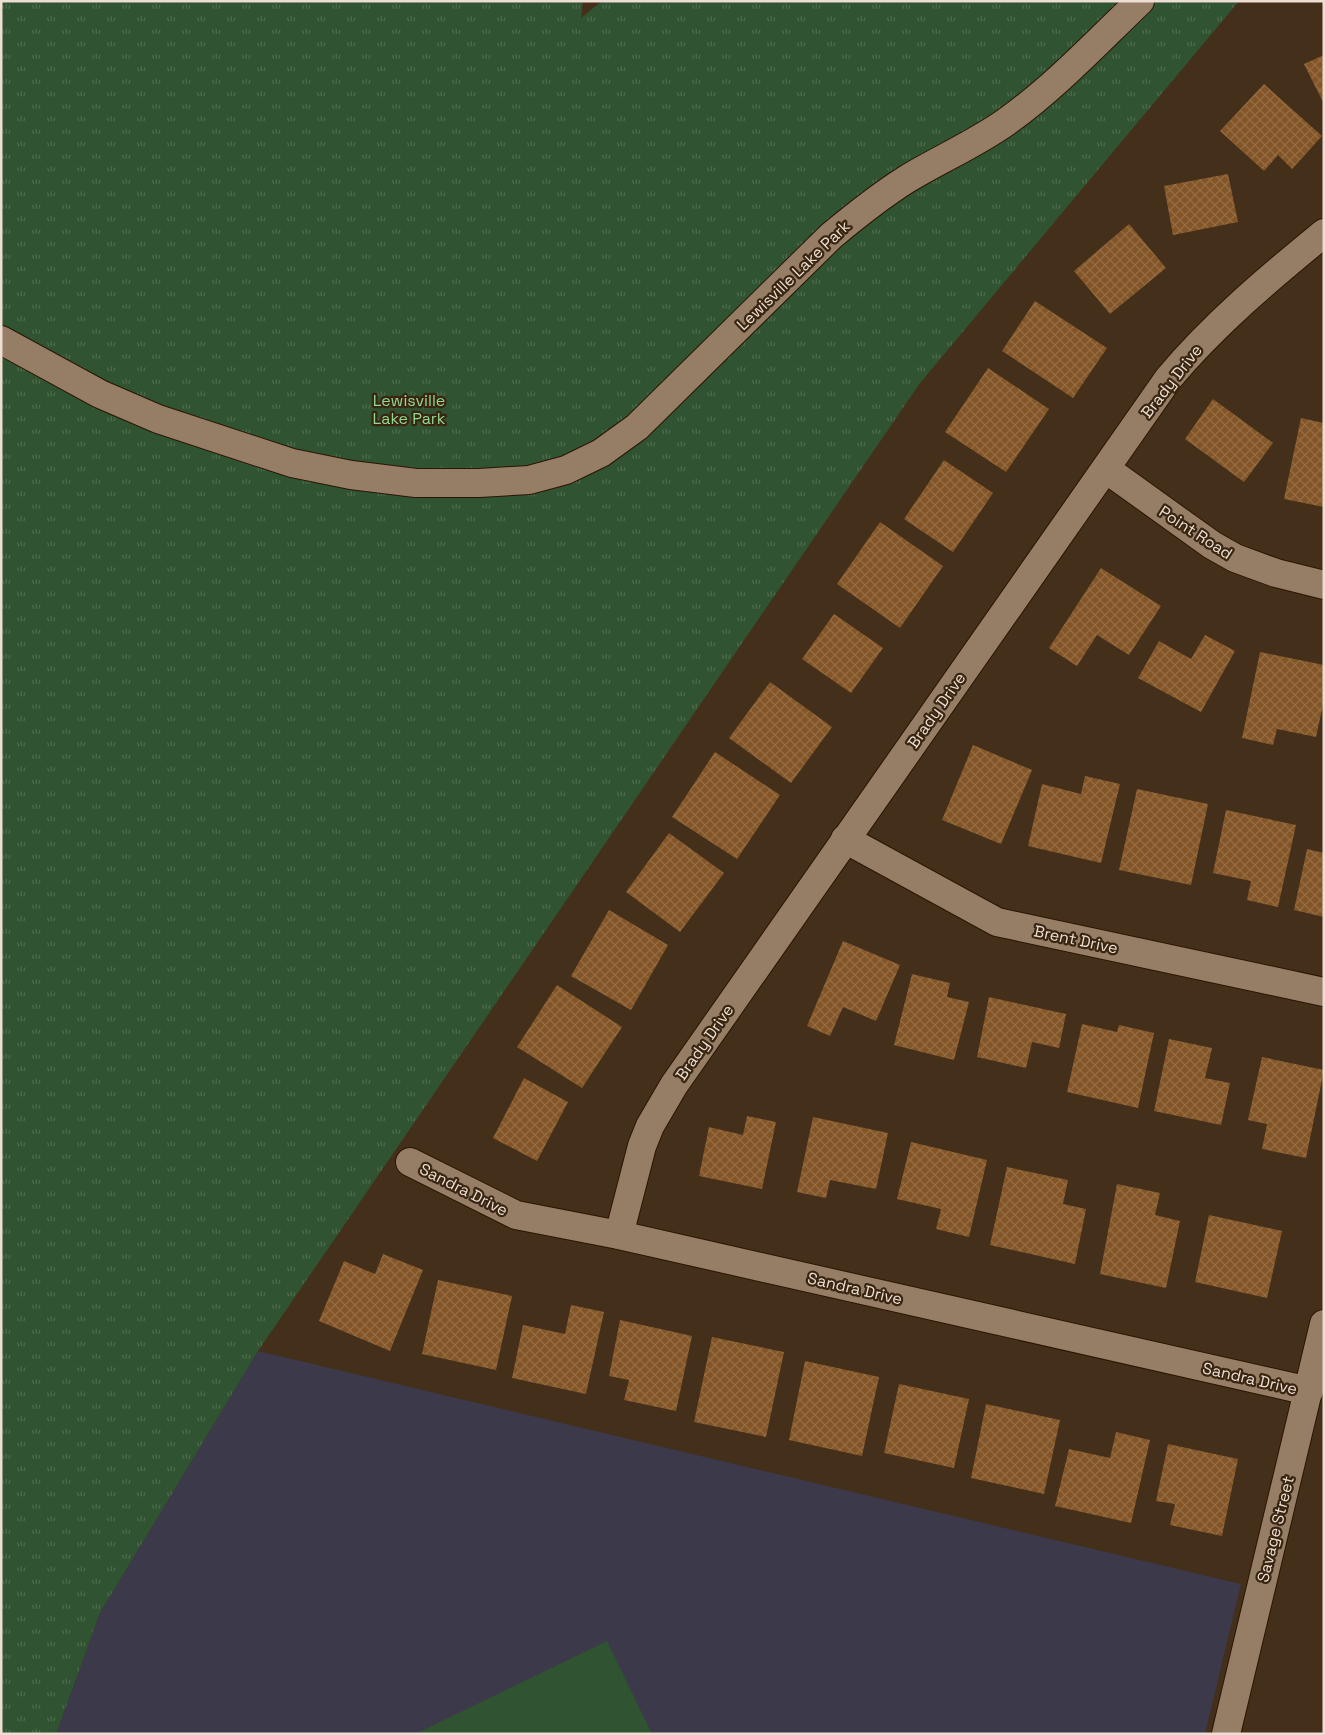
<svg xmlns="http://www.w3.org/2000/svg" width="1325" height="1735" viewBox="0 0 1325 1735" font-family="'Space Grotesk',sans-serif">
<defs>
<pattern id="park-tufts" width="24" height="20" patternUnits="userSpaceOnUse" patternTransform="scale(1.25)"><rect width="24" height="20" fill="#305331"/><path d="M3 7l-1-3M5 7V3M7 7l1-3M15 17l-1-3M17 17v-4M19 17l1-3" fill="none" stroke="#4e6b4e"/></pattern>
<pattern id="building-cross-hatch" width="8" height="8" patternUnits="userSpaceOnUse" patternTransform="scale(1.25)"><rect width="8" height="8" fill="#835527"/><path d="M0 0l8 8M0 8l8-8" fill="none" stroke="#956d45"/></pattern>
</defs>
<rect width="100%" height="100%" fill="#442f1a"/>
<polygon fill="#3c394a" points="258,1351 1241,1584 1205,1734 56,1734 100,1613"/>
<polygon fill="#305331" points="607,1641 652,1734 415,1734"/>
<polygon fill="url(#park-tufts)" points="1,1 583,1 581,18 602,1 1239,1 920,383 258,1351 100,1613 56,1734 1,1734"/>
<g fill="url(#building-cross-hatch)">
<polygon points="1324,55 1324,104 1304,64"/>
<polygon points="1264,84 1322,136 1292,169 1278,155 1264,171 1220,131"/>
<polygon points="1228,174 1238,222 1173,235 1164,186"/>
<polygon points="1129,224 1166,268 1110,314 1074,271"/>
<polygon points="1035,301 1107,348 1073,398 1002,351"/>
<polygon points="988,368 1049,409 1006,472 945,432"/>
<polygon points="1213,399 1273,443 1244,482 1185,439"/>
<polygon points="1301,418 1324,423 1324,507 1284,499"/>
<polygon points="944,460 993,493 953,552 904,519"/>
<polygon points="880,522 943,566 900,628 837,584"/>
<polygon points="1101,568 1161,606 1129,655 1097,635 1077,666 1049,648"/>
<polygon points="834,614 883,648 851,693 802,659"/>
<polygon points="1205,635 1235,651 1201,712 1138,678 1159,641 1191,659"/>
<polygon points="1260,652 1324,665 1324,700 1316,737 1277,729 1273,745 1242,738"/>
<polygon points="770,682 832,727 791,783 729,738"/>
<polygon points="973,745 1032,770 1001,844 942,820"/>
<polygon points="715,752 780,795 737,859 672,817"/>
<polygon points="1085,776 1120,784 1101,863 1028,846 1042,784 1081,794"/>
<polygon points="1137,789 1208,804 1191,885 1119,870"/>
<polygon points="1226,810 1296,825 1278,907 1247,900 1251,881 1213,873"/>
<polygon points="669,833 724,873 680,932 626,892"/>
<polygon points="1307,849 1324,853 1324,917 1294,910"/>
<polygon points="609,910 668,945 631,1010 571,976"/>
<polygon points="843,941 900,965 876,1021 843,1007 830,1036 807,1026"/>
<polygon points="912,974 950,983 947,997 969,1002 954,1060 894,1045"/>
<polygon points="557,985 622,1027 582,1088 517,1047"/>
<polygon points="989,997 1066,1014 1059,1048 1032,1042 1026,1068 977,1057"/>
<polygon points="1082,1024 1117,1032 1119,1025 1154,1033 1138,1108 1067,1092"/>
<polygon points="1169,1039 1212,1048 1205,1078 1230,1083 1221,1125 1154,1111"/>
<polygon points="1262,1057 1324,1070 1306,1158 1262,1149 1267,1124 1248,1120"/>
<polygon points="524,1078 568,1102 537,1161 493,1138"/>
<polygon points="747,1116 776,1122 762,1189 699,1176 709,1127 743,1135"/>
<polygon points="813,1117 888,1133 876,1189 830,1180 826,1198 797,1192"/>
<polygon points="911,1142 987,1160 969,1237 936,1229 941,1209 897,1199"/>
<polygon points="1007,1167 1068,1180 1063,1204 1086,1209 1075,1264 990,1245"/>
<polygon points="1117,1184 1160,1193 1155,1215 1180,1221 1166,1288 1100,1274"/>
<polygon points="1209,1215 1282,1231 1267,1298 1195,1282"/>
<polygon points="383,1254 423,1270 390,1351 319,1321 344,1261 375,1274"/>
<polygon points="438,1280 512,1296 496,1370 422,1354"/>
<polygon points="571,1305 604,1312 586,1394 512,1378 523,1325 565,1334"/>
<polygon points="620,1320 692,1336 676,1411 624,1400 629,1380 609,1376"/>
<polygon points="712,1337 784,1352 766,1437 694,1422"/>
<polygon points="805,1361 879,1377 862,1456 789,1440"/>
<polygon points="899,1384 969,1399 954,1468 884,1453"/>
<polygon points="986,1404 1060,1420 1044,1494 971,1478"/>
<polygon points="1116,1432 1150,1440 1131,1523 1055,1506 1069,1449 1110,1458"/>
<polygon points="1168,1444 1238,1459 1222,1536 1170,1525 1175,1504 1156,1501"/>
</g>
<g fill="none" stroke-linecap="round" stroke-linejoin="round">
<g stroke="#2a1603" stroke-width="30">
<g id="minor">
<path d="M 1,340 L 100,394 L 158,419 L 292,463 L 351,475 L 416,483 L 479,483 L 529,480 L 566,470 L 601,453 L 637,427 L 831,236 C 855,216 880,196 907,179 C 940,159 975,144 1006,122 C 1055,87 1097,42 1140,1"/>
<polyline points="1106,469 1212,545 1235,558 1276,573 1324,585"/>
<polyline points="845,839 997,922 1324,992"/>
<polyline points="410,1162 516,1215 619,1235 1309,1391"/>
<path d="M 619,1235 L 642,1146 L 650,1126 L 674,1085 L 1168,379 C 1213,325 1269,278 1324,233"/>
<polyline points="1226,1734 1324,1324"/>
</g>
</g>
<use href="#minor" stroke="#967d66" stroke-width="28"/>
</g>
<g text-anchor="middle" stroke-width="4.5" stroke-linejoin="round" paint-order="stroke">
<g font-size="16" fill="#ecded2" stroke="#392510">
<text transform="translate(793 275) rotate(-44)" y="6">Lewisville Lake Park</text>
<text transform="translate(1171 381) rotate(-52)" y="6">Brady Drive</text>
<text transform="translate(1196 532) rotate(33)" y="6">Point Road</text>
<text transform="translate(936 710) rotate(-55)" y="6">Brady Drive</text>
<text transform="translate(1076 939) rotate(12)" y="6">Brent Drive</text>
<text transform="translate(704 1042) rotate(-55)" y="6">Brady Drive</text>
<text transform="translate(464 1189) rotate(27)" y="6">Sandra Drive</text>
<text transform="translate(855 1288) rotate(13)" y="6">Sandra Drive</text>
<text transform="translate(1250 1378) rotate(13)" y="6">Sandra Drive</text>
<text transform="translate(1275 1529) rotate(-76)" y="6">Savage Street</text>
</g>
<g font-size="16" fill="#92d793" stroke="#392510">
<text x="409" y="406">Lewisville<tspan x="409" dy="18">Lake Park</tspan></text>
</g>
</g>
<rect width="1325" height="1735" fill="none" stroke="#ecded2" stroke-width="5"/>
</svg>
